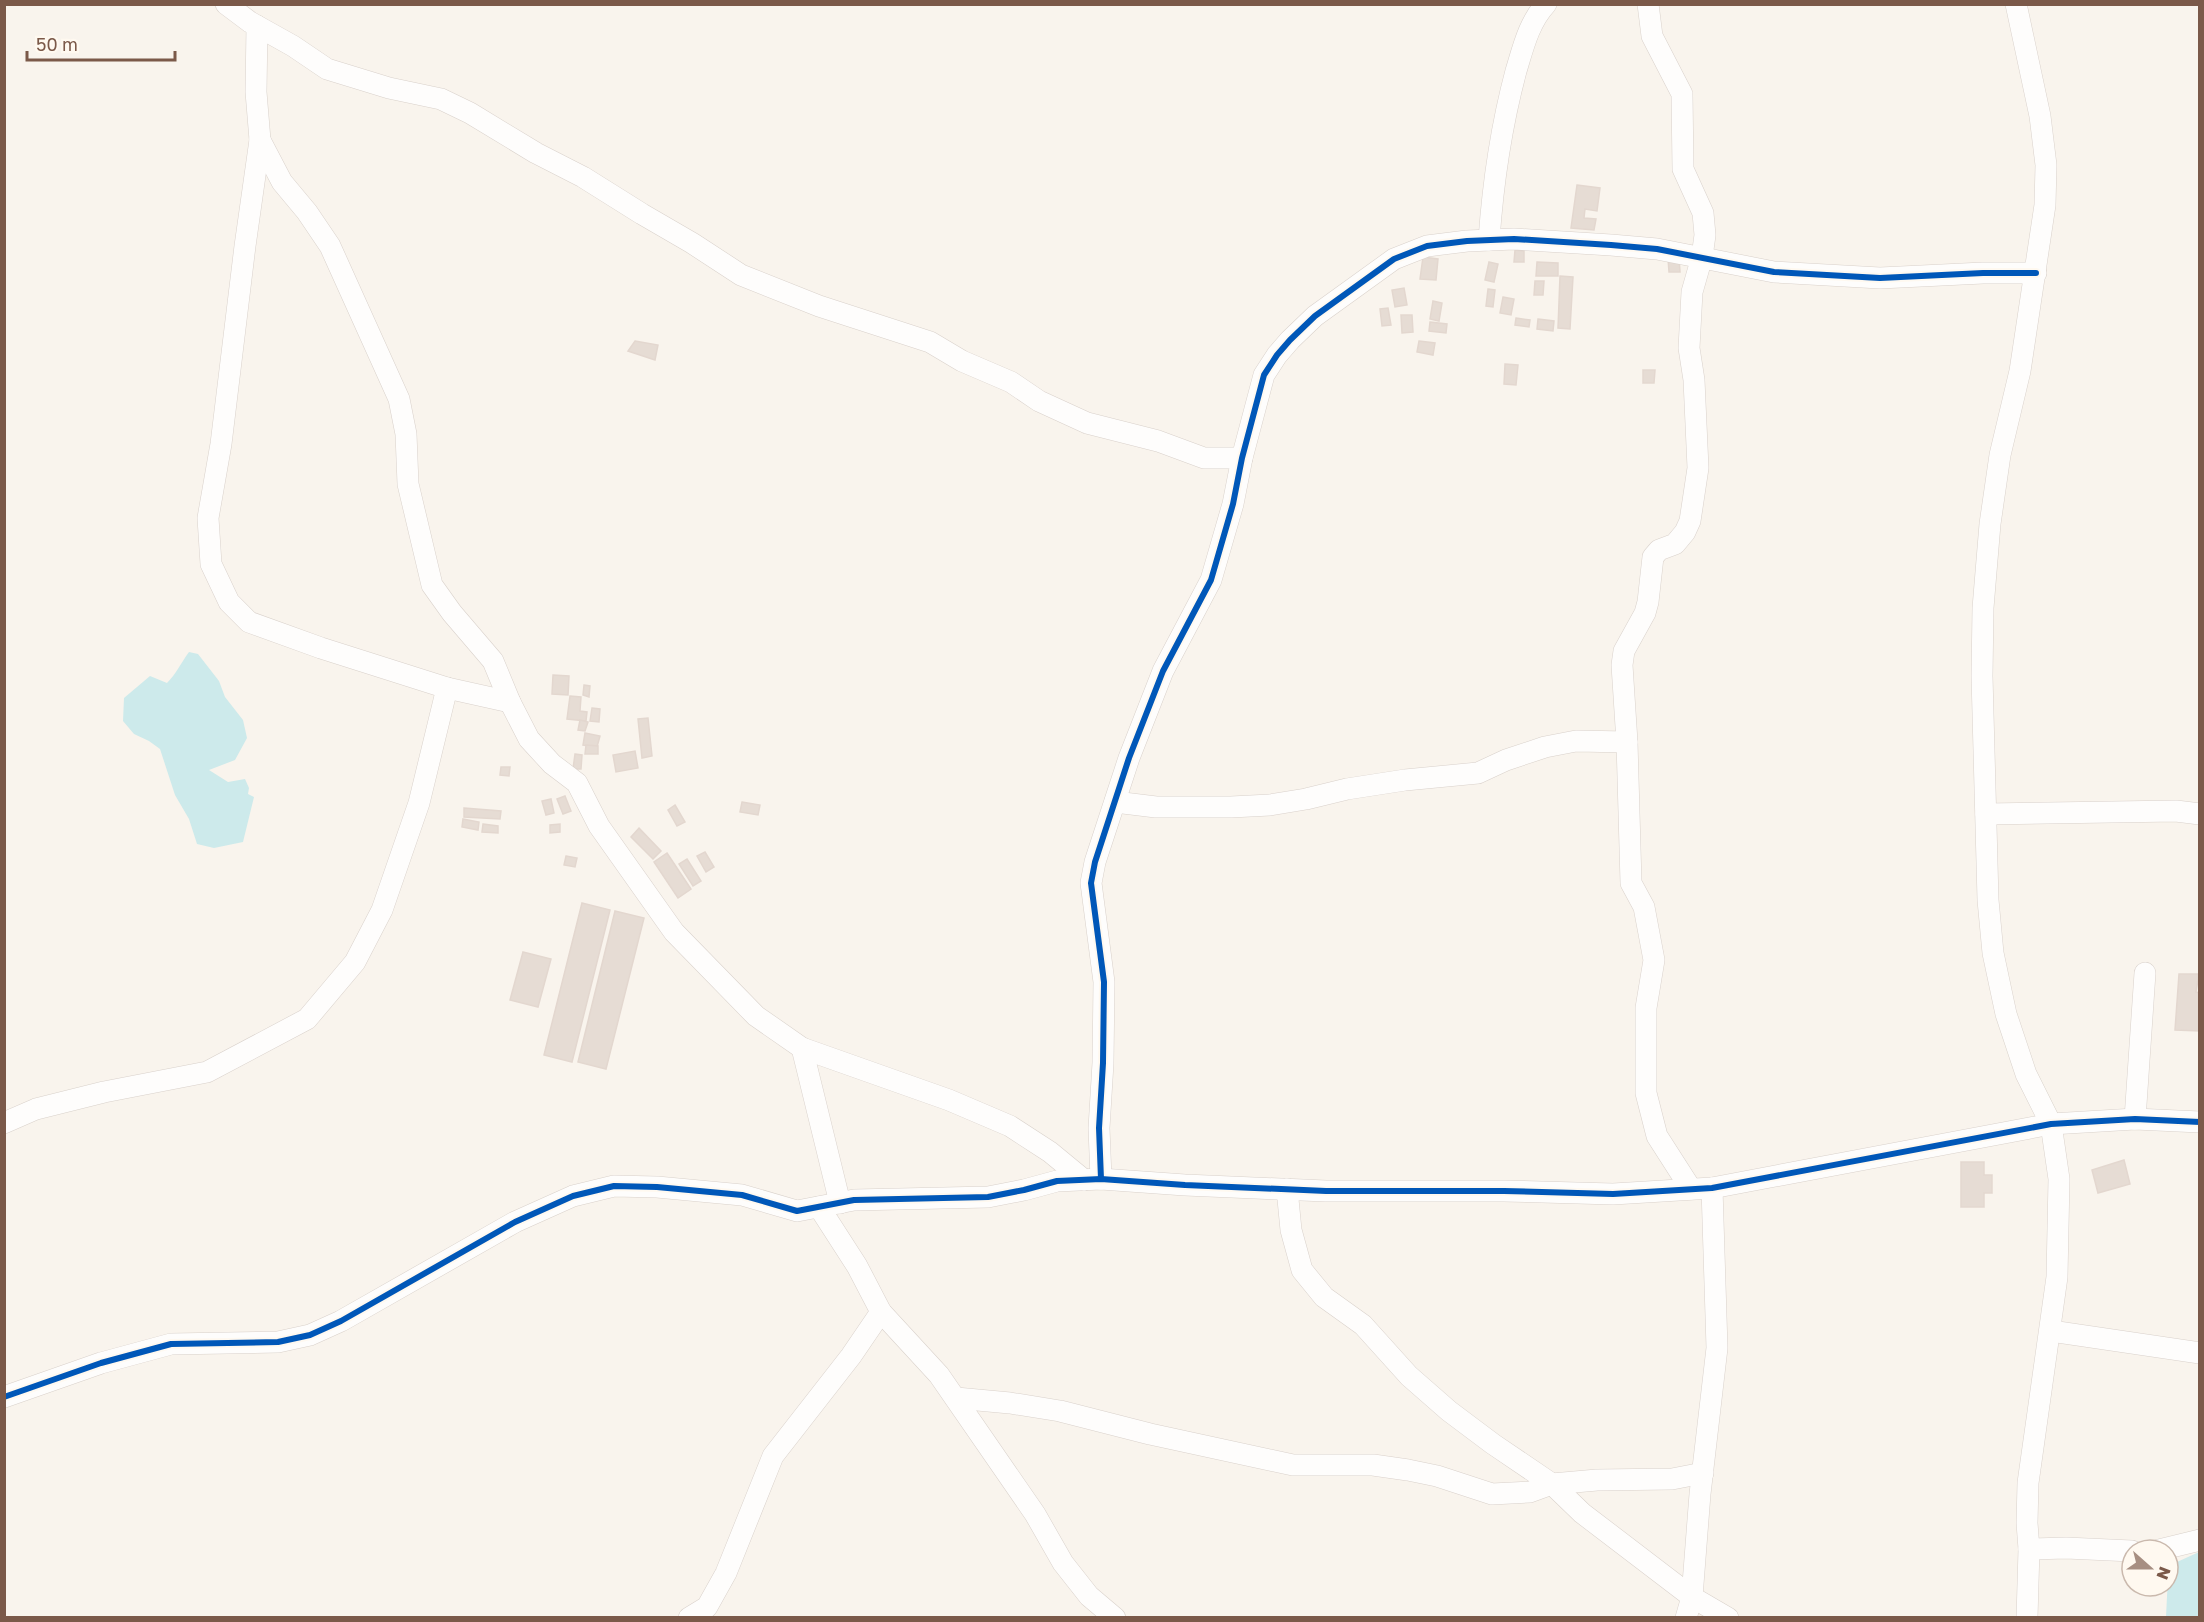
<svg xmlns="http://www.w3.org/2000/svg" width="2204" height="1622" viewBox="0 0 2204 1622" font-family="'Golos Text',sans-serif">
<rect width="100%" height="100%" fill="#f9f4ed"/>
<g fill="#cdeaeb">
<path d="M 189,652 L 198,654 L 219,681 L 225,697 L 243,720 L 247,738 L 235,760 L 209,770 L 228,782 L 245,779 L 249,788 L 248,794 L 254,797 L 243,842 L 214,848 L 197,844 L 189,819 L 175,795 L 160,749 L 149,741 L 134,734 L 123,721 L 124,698 L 150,676 L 167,683 C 176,674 181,663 189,652 Z"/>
<polygon points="2199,1552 2199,1617 2166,1617 2168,1576 2177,1562"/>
</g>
<g fill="#e6dcd4" stroke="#e3d7cf" stroke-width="1.5">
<polygon points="1577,185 1600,188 1597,211 1585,209 1584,218 1596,219 1594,230 1571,228"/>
<polygon points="1515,250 1524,251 1524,262 1514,262"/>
<polygon points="1423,257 1438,259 1436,280 1420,279"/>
<polygon points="1668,258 1679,258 1680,272 1669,272"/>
<polygon points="1489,262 1498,264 1494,282 1485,280"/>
<polygon points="1537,262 1558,263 1558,276 1536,276"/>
<polygon points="1560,276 1573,277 1570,329 1558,328"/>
<polygon points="1535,281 1544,281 1543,295 1534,295"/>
<polygon points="1404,288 1407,305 1395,307 1392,290"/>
<polygon points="1488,289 1495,290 1493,307 1486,306"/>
<polygon points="1503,297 1514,299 1511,315 1500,313"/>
<polygon points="1433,301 1442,303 1439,321 1430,319"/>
<polygon points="1388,308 1391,325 1382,326 1380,309"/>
<polygon points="1401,315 1412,315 1413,332 1402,333"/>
<polygon points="1516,318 1530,320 1529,327 1515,325"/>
<polygon points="1538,319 1554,321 1553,331 1537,329"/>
<polygon points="1430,322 1447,324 1446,333 1429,331"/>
<polygon points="635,341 658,345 655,360 628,351"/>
<polygon points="1419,341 1435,343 1433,355 1417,352"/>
<polygon points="1505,364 1518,365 1516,385 1504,384"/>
<polygon points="1643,370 1655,370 1654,383 1643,383"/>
<polygon points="553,675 569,676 568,695 552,694"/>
<polygon points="584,685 590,686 589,697 583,695"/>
<polygon points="570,696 581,697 580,711 587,712 586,721 567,719"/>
<polygon points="592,708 600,709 599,722 590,721"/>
<polygon points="648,718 652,756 642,758 638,719"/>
<polygon points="580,720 588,722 585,731 578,730"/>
<polygon points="585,733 600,736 597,747 583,745"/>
<polygon points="586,745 598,746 598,754 585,754"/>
<polygon points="635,751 638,768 616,772 613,755"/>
<polygon points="575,754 582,755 581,769 573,769"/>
<polygon points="501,767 510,767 509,776 500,775"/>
<polygon points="565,796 571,811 563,814 557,799"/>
<polygon points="551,799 554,813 546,815 542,801"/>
<polygon points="742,802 760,805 758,815 740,812"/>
<polygon points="675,805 685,822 677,826 668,810"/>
<polygon points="464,808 501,811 500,819 464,817"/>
<polygon points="463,819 479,822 478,830 462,827"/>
<polygon points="483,824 498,826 498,833 482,832"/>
<polygon points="560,824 560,832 550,833 550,825"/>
<polygon points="639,828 661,851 653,859 631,837"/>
<polygon points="705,852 714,867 706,872 697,856"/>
<polygon points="667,853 691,889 678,898 654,862"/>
<polygon points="566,856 577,858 575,867 564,865"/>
<polygon points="687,859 701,881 693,886 679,864"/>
<polygon points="582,903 610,910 572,1062 544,1055"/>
<polygon points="615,911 644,918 606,1069 578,1062"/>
<polygon points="523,952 551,959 538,1007 510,1000"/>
<polygon points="2179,974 2199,974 2196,992 2200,993 2200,1031 2175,1030"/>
<polygon points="2124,1160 2130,1184 2098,1193 2092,1170"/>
<polygon points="1961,1162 1984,1162 1984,1175 1992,1175 1992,1193 1984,1193 1984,1207 1961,1207"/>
</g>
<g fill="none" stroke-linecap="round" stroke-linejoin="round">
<g stroke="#d9d1cb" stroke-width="22">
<g id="street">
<polyline points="226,4 250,22 293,46 327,69 389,88 441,99 470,113 536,153 583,177 642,214 692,243 741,275 819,306 930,342 962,361 1011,382 1039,401 1087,423 1158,441 1204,458 1242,458"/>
<polyline points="1648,4 1652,36 1682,94 1683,169 1703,213 1705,235 1702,257 1692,292 1689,348 1694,380 1698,468 1690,521 1685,532 1675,544 1659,550 1653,557 1648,602 1645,613 1624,651 1622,665 1627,742 1631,883 1644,907 1654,960 1646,1008 1646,1093 1657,1136 1691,1189"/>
<polyline points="2016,4 2040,116 2046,165 2045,205 2020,371 2000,455 1990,524 1983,608 1982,676 1988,900 1993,953 2006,1014 2026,1074 2051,1124 2059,1179 2057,1277 2028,1483 2027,1523 2029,1549 2027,1618"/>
<polyline points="257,26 256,92 260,140 245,246 221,444 208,518 211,564 229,602 249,622 321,648 447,688 510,702"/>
<polyline points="260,140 282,182 307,212 330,246 399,399 406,434 408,484 432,585 452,613 493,661 510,702 529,739 552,764 577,783 599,826 674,932 756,1016 802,1048 949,1100 1010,1126 1050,1152 1084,1180"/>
<path d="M 1489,240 C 1493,182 1501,127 1516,71 C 1523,48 1529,22 1546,4"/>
<polyline points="1115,802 1156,807 1231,807 1270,805 1306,799 1347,789 1405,780 1478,773 1506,760 1545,747 1576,741 1627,742"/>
<polyline points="1986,814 2176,811 2200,814"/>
<polyline points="802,1048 840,1203"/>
<polyline points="2135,1119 2145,973"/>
<polyline points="4,1123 36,1109 104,1092 207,1072 307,1019 355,962 382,910 419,803 447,688"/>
<polyline points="1101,1179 1099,1128 1103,1063 1104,982 1091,883 1095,862 1129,758 1163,671 1211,580 1233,504 1242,458 1264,375 1277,355 1290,340 1315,316 1394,259 1427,246 1467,241 1514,239 1611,245 1657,249 1774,272 1880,278 1983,273 2036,273"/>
<polyline points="1287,1189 1291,1230 1302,1270 1324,1297 1363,1325 1409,1376 1449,1411 1493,1444 1552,1484 1582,1513 1692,1597 1728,1618"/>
<polyline points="819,1207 857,1266 881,1312 939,1375 1035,1514 1063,1563 1089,1596 1115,1618"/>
<polyline points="2051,1331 2200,1353"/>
<polyline points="4,1397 101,1363 171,1344 278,1342 310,1335 341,1321 515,1222 573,1196 614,1186 657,1187 742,1195 797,1211 854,1200 988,1197 1024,1190 1057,1181 1101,1179 1185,1185 1326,1191 1504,1191 1613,1194 1712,1188 2051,1124 2135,1119 2200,1122"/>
<polyline points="956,1398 1010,1403 1060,1411 1150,1434 1293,1465 1373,1465 1408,1470 1437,1476 1492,1494 1530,1492 1552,1484 1597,1480 1672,1479 1703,1473"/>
<polyline points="2029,1549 2066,1548 2132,1551"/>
<polyline points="2159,1550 2200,1540"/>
<polyline points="689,1618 707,1607 726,1573 773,1456 851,1356 881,1312"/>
<polyline points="1686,1618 1692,1597 1700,1494 1717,1348 1712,1188"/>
</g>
</g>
<use href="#street" stroke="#fefdfc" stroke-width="21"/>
<g stroke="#fff9f0" stroke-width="10">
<g id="cycleway">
<polyline points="1101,1179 1099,1128 1103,1063 1104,982 1091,883 1095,862 1129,758 1163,671 1211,580 1233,504 1242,458 1264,375 1277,355 1290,340 1315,316 1394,259 1427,246 1467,241 1514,239 1611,245 1657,249 1774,272 1880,278 1983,273 2036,273"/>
<polyline points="4,1397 101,1363 171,1344 278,1342 310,1335 341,1321 515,1222 573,1196 614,1186 657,1187 742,1195 797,1211 854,1200 988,1197 1024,1190 1057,1181 1101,1179 1185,1185 1326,1191 1504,1191 1613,1194 1712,1188 2051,1124 2135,1119 2200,1122"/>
</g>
</g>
<use href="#cycleway" stroke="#0057b8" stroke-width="6"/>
</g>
<rect width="2204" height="1622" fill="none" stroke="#7b5949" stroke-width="12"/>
<g transform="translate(2150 1568) rotate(111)"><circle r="28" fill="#fff9f0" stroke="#cab9ad" stroke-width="1.5"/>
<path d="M0-4.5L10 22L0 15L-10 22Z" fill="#a78f82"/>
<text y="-9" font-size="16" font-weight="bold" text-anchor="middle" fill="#7b5949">N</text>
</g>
<path d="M27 51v9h148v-9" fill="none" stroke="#7b5949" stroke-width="3"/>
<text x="36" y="51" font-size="18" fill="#7b5949" stroke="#fff9f0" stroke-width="4.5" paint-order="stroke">50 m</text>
</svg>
